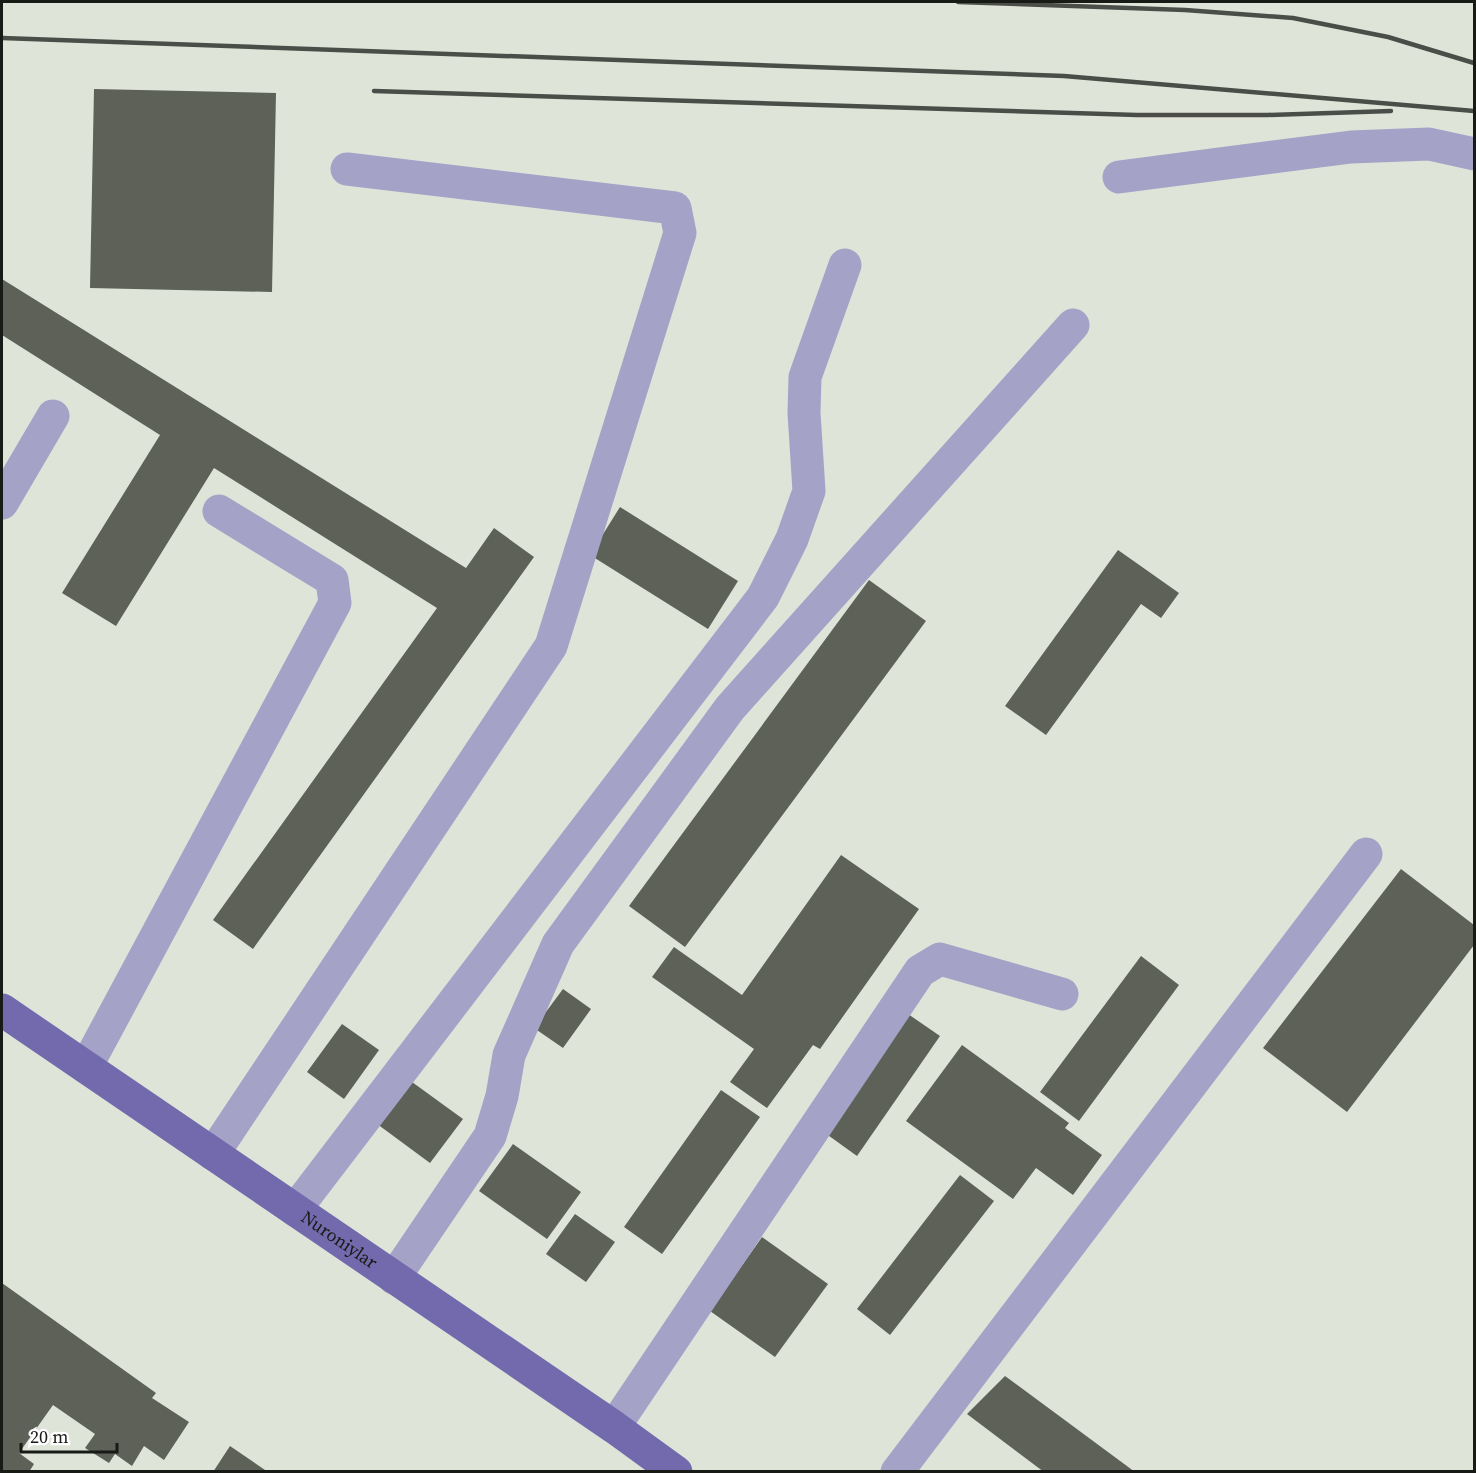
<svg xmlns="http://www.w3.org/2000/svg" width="1476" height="1473" viewBox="0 0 1476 1473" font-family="'Source Serif 4',serif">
<rect width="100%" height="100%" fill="#dfe4d9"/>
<g fill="#5d6158">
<polygon points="94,89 276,93 272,292 90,288"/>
<polygon points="2,279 466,568 494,528 534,557 253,949 213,920 437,608 214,468 116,626 62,593 160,435 2,335"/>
<polygon points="620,507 738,581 708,629 590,555"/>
<polygon points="1118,550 1179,593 1161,618 1141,604 1046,735 1005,706"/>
<polygon points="869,580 926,621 685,947 629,906"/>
<polygon points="841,855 919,909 820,1049 813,1045 767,1108 730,1082 754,1049 652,977 674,947 742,995"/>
<polygon points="1401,869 1474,925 1474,945 1347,1112 1263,1048"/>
<polygon points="1141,956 1179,985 1079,1121 1040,1092"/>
<polygon points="563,989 591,1009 563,1048 534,1028"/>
<polygon points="908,1014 940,1036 857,1156 825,1133"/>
<polygon points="342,1024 379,1050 344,1099 307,1072"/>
<polygon points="962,1045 1069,1123 1065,1128 1102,1155 1073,1195 1036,1168 1013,1199 906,1121"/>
<polygon points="401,1074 463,1119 430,1163 369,1118"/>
<polygon points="721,1090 760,1117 662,1254 624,1227"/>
<polygon points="513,1144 581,1192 547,1239 479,1191"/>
<polygon points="960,1175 994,1201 890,1335 857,1309"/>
<polygon points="575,1214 615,1242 586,1282 546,1254"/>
<polygon points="762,1237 828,1284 775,1357 710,1311"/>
<polygon points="2,1283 156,1393 152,1398 189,1422 164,1460 144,1446 132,1466 115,1454 109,1463 85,1448 95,1434 53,1405 19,1453 34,1464 29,1472 2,1472"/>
<polygon points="1005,1376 1135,1472 1044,1472 967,1414"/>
<polygon points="230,1446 268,1472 213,1472"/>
</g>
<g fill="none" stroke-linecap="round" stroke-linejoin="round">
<g stroke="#a5a2c7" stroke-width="33">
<polyline points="1119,177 1351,147 1429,144 1474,154"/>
<polyline points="2,503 53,416"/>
<polyline points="86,1067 335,603 332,580 219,511"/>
<polyline points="213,1154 551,646 680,233 675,208 347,169"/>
<polyline points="295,1210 763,597 792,539 809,491 804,413 805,377 845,265"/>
<polyline points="394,1278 490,1136 502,1096 509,1055 558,944 730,708 1073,325"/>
<polyline points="614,1427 920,971 940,959 1062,994"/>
<polyline points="897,1472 1366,854"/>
</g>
<path stroke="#736aad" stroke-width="33" id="s1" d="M 2,1010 L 614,1427 L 676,1472"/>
<g stroke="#4b4e48" stroke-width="4.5">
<polyline points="958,2 1185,10 1293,18 1388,37 1474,63"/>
<polyline points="2,38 1064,76 1474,111"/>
<polyline points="374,91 1137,115 1268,115 1391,111"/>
</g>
</g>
<g text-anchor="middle" stroke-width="6" stroke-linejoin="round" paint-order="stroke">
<g font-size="18" fill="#181a16" stroke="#fff">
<text dy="6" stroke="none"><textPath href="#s1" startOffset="408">Nuroniylar</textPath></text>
</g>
</g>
<rect width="1476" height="1473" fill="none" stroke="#181a16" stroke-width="6"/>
<path d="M21 1443v9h96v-9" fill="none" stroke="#181a16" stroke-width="3"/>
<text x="30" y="1443" font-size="18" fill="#181a16" stroke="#ffffff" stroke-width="4.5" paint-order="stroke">20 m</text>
</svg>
